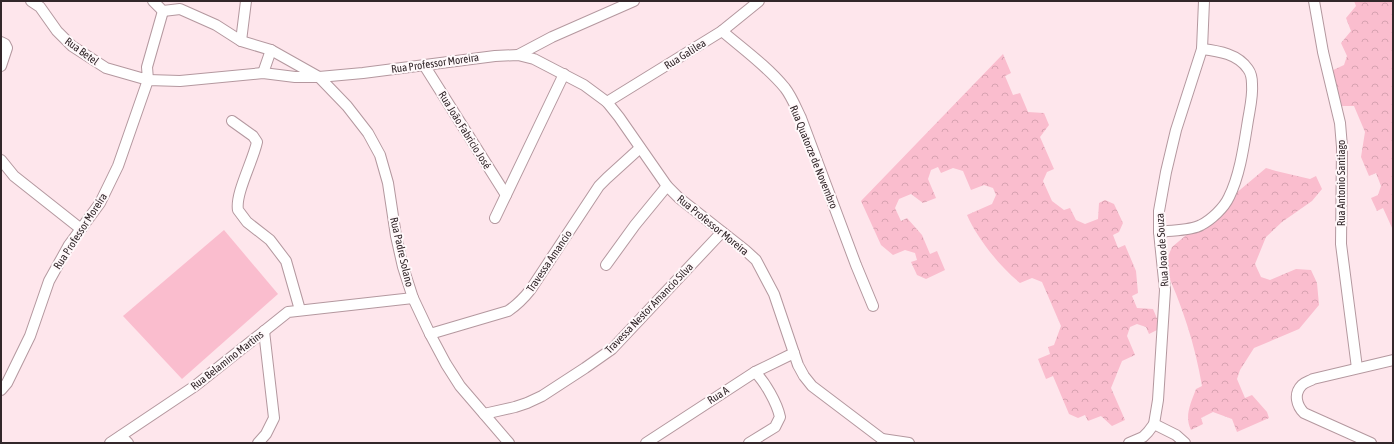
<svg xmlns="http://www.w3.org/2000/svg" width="1394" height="444" viewBox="0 0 1394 444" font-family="'Asap Condensed',sans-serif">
<defs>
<pattern id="forest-crowns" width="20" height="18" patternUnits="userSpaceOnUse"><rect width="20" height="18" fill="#fabdce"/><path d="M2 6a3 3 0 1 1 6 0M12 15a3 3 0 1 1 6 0" fill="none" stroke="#d7a2b1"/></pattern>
</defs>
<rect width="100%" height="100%" fill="#fee6ec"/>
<g fill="url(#forest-crowns)">
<polygon points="1354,1 1393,1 1393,230 1383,208 1377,211 1371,198 1378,195 1381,186 1376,173 1369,176 1361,157 1365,132 1354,106 1338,106 1331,71 1344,65 1347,56 1341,43 1351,31 1346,18 1356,6"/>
<path d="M 1003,54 L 1011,73 L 1005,76 L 1013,95 L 1020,93 L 1028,112 L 1044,113 L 1049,125 L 1040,137 L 1054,169 L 1047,172 L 1043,181 L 1052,201 L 1064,210 L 1070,208 L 1076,220 L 1085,224 L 1098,219 L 1099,203 L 1105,200 L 1114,204 L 1123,223 L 1119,232 L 1113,235 L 1118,248 L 1125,245 L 1136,271 L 1138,293 L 1132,296 L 1137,308 L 1153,309 L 1161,328 L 1149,334 L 1146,327 L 1137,324 L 1130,327 L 1127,336 L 1135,355 L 1122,361 L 1111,388 L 1125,420 L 1112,426 L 1101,416 L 1088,421 L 1085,415 L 1078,418 L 1069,414 L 1053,376 L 1046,379 L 1038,359 L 1050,354 L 1048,347 L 1054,345 L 1061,326 L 1042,282 L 1032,278 L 1020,283 C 1000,267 977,238 967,215 L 992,204 L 996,195 L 993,188 L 984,185 L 971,190 L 963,171 L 953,168 L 941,173 L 938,167 L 931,170 L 928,179 L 936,198 L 923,203 L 911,194 L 899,199 L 895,208 L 901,221 L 907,218 L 922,235 L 930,254 L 937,251 L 945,270 L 926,279 L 917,275 L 911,262 L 917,260 L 915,253 L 905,250 L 893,255 L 881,245 L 861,201 Z"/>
<path d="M 1266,168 L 1276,171 L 1310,179 L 1316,176 L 1322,189 L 1312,201 L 1282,222 L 1266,237 L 1255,264 L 1261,277 L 1270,280 L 1296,269 L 1311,270 L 1317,283 L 1319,305 L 1299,329 L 1254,348 L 1240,370 L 1237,379 L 1245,398 L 1252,395 L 1267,412 L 1269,418 L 1237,432 L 1232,419 L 1213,412 L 1201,418 L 1203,424 L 1191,430 C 1184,416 1191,403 1196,389 L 1202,386 C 1195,344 1182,305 1164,266 L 1172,247 Z"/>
</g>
<polygon fill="#fabdce" points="224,230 278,294 182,379 123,316"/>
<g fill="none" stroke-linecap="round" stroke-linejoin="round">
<g stroke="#b4989f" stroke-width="12">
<g id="minor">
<polyline points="31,1 40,7 57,31 72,46 106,68 148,80 147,67 163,11"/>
<polyline points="153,1 163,11 180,9 216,25 241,41 271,50 319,77 347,106 368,133 380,155 388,183 396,236 403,267 413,298 430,334 446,364 460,386 509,443"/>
<polyline points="1314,1 1323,52 1340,123 1342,147 1341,244 1357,368"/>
<path d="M 722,31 C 743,49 767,66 785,88 C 792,97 796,108 801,118 L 856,265 L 873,306"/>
<polyline points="241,41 246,1"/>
<polyline points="1,42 5,44 7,48 1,66"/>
<polyline points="518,55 552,37 634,1"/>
<polyline points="424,65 506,195"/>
<polyline points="263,73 271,50"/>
<polyline points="607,102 722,31 759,1"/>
<path d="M 232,121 L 253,136 L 257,142 C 253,161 235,194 238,210 L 247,222 L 270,240 L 286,261 L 300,310"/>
<polyline points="1,160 14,176 81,229"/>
<polyline points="495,218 564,74"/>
<path d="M 1159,232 C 1170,230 1191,231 1201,225 C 1211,220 1224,208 1229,197 C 1240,175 1244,145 1248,120 C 1250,108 1253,96 1252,84 C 1252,79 1251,73 1248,69 C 1238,54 1219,51 1202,49"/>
<polyline points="606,265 635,225 667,186"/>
<path d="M 430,334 L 508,311 C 517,305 524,298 531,289 L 599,186 L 607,178 L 640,148"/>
<polyline points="1,390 7,383 30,336 49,281 69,245 100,203 118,166 148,80 180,81 263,73 295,77 319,77 363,73 495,56 518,55 534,59 584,85 607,102 619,117 667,186 679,198 745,250 756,260 774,294 798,365 804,376 812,386 882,439 884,443"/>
<polyline points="484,414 515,407 527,403 542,396 585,368 612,349 722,232"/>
<polyline points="1154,424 1176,435 1185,443"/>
<polyline points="121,436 128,443"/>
<polyline points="882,439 909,443"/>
<polyline points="110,443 195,386 288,312 413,298"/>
<polyline points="258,443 266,434 274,418 264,331"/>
<polyline points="646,443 755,372 794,353"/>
<path d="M 749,443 L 775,427 L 780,417 C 777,403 765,382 755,372"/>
<polyline points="1129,443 1143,437 1148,432 1154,424 1158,400 1165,290 1159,232 1159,211 1166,172 1176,130 1202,49 1204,1"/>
<path d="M 1371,443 L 1304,413 C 1297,406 1293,394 1302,385 C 1305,382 1310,381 1313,379 L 1393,360"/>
</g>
</g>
<use href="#minor" stroke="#fff" stroke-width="10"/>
</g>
<g text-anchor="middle" stroke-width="4" stroke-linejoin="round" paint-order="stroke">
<g font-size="11" fill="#32272a" stroke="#fff8fa">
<text transform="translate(82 51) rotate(36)" y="4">Rua Betel</text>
<text transform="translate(685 54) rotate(-32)" y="4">Rua Galilea</text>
<text transform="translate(435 63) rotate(-8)" y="4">Rua Professor Moreira</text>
<text transform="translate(465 130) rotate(58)" y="4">Rua João Fabricio José</text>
<text transform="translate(814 157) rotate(68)" y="4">Rua Quatorze de Novembro</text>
<text transform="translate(1341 183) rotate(-90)" y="4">Rua Antonio Santiago</text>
<text transform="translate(713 225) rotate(39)" y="4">Rua Professor Moreira</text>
<text transform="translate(80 231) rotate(-57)" y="4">Rua Professor Moreira</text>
<text transform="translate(1162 250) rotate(-94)" y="4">Rua Joao de Souza</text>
<text transform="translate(402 252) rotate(77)" y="4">Rua Padre Solano</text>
<text transform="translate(549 261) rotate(-56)" y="4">Travessa Amancio</text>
<text transform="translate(649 308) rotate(-46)" y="4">Travessa Nestor Amancio Silva</text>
<text transform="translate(227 360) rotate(-38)" y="4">Rua Belamino Martins</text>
<text transform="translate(718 395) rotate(-33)" y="4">Rua A</text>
</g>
</g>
<rect width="1394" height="444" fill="none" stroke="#32272a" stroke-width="4"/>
</svg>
